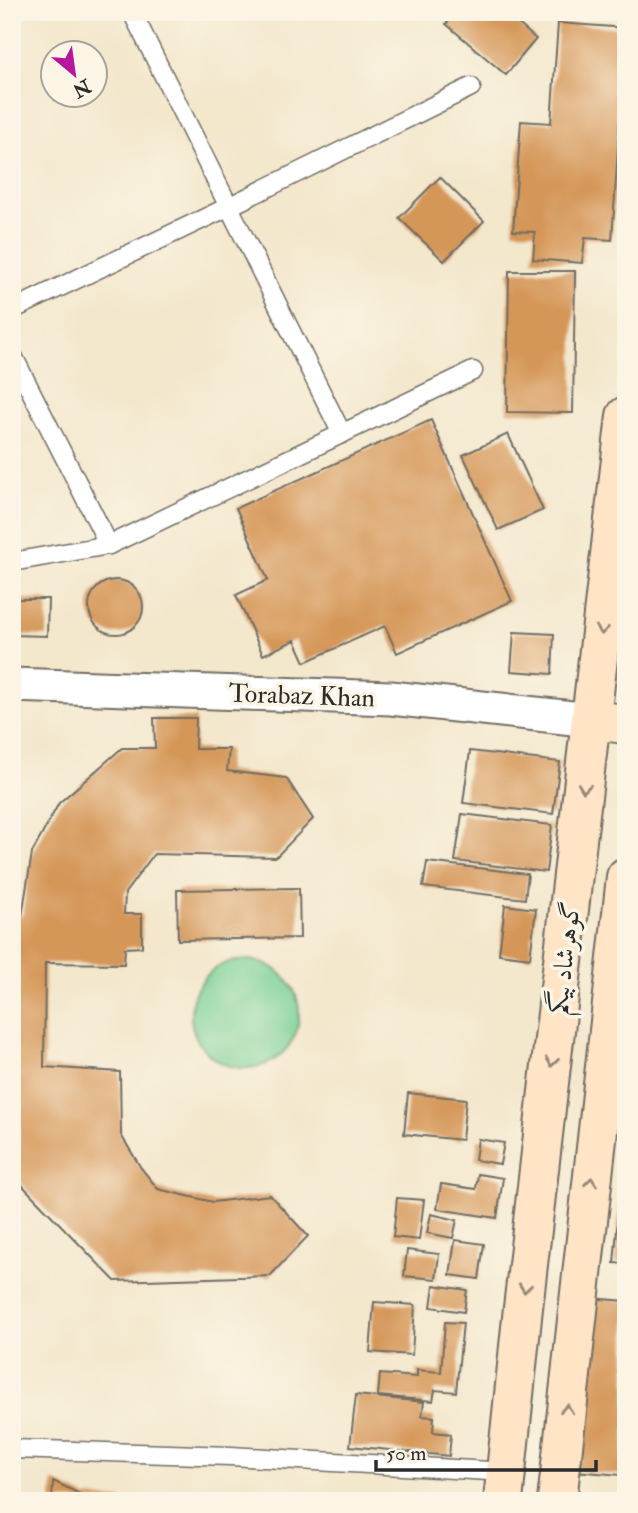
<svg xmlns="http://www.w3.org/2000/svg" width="638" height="1513" viewBox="0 0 638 1513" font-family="'IM FELL Double Pica',Amiri,serif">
<rect width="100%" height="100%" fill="#fcf5e5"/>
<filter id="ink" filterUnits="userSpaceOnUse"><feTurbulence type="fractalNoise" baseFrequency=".0143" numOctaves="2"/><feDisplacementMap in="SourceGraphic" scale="14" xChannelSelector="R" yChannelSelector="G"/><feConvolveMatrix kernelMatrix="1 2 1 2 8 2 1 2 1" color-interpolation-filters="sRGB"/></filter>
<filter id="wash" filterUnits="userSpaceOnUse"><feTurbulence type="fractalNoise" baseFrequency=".00686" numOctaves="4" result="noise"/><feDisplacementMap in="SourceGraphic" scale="28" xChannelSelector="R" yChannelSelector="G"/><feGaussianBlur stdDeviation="1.57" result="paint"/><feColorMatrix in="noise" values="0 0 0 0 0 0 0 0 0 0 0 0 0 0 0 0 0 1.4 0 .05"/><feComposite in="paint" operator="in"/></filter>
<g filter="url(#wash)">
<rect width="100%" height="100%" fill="#f3e7cc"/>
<circle fill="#78d095" stroke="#527e60" stroke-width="2" cx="245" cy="1014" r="54"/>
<g id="blocks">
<g fill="#d59758">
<polygon points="456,12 505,12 536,39 506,75 446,24"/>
<polygon points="558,23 626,28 612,240 585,238 582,263 533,259 535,232 513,231 521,121 551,123"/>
<polygon points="440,177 484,221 444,261 399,218"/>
<polygon points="509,271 575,271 573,413 507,412"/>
<polygon points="431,420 512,601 397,653 385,626 305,662 295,640 263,655 236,595 268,580 236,508"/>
<polygon points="508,434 543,510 498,530 463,455"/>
<circle cx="116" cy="607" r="27"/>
<polygon points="12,599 48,599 47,636 12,635"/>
<polygon points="514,632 554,634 552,674 511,671"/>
<polygon points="154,718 196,718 195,749 229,749 227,771 286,778 313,819 276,857 154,854 125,893 124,914 142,914 142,947 125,948 124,964 45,963 44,1067 120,1072 121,1135 141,1168 158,1189 213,1202 270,1195 308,1236 270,1276 115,1281 19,1182 19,1111 12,1111 12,916 22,916 32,853 59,803 122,748 155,748"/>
<polygon points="470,751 560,762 553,814 463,803"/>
<polygon points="462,814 552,825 546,872 455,861"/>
<polygon points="427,862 528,874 525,899 423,887"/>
<polygon points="299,888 300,938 178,940 177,890"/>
<polygon points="505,905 536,909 530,958 499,954"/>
<polygon points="408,1093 466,1099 462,1140 404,1134"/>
<polygon points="478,1139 504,1143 500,1164 475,1160"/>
<polygon points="478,1174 503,1178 497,1218 437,1209 441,1184 476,1189"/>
<polygon points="397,1198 424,1200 419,1240 393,1237"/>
<polygon points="619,1207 626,1208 626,1264 614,1263"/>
<polygon points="431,1214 457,1220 453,1238 427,1233"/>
<polygon points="455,1240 484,1244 479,1279 450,1275"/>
<polygon points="407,1250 439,1254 436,1279 404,1276"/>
<polygon points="434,1285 467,1290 464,1312 431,1307"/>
<polygon points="590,1298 626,1301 626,1425 621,1475 574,1471"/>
<polygon points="374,1302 415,1305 412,1355 370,1352"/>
<polygon points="445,1322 463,1323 456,1392 435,1390 433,1401 378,1396 380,1374 417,1377 417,1370 441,1372"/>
<polygon points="356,1395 424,1402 422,1416 434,1417 433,1432 451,1434 449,1456 350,1446"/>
<polygon points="53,1481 86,1497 122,1499 122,1501 52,1501"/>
</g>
</g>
</g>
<g filter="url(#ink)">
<use href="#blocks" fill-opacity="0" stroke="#716d63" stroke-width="2"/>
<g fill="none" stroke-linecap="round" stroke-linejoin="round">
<g stroke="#716d63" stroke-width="21">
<g id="lane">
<polyline points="132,12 342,434"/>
<polyline points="12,310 228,207 471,87"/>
<polyline points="12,354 109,545"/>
<polyline points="12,562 109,545 473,371"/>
<polyline points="12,1449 231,1456 506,1472"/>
</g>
</g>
<g stroke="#716d63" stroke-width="37">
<polyline id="street" points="12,685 391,698 591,720"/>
</g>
<g stroke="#716d63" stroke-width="42">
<g id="secondary">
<polyline points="591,720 626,724"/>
<polyline points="503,1501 523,1308 626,416"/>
<polyline points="557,1501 626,877"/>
</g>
</g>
<use href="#lane" stroke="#fff" stroke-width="18"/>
<use href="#street" stroke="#fff" stroke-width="33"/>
<use href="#secondary" stroke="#ffe4c6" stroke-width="38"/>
</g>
<defs><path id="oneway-chevron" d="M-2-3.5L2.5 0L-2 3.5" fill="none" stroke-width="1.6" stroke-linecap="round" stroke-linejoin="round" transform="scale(1.75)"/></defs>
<g stroke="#958878">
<use href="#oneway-chevron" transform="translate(602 630) rotate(96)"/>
<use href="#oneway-chevron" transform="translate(584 788) rotate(97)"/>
<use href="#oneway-chevron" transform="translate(552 1062) rotate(97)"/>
<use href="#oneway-chevron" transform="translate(591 1182) rotate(-84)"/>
<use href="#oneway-chevron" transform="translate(525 1288) rotate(97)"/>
<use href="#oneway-chevron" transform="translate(567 1409) rotate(-84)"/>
</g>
</g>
<g text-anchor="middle" stroke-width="7" stroke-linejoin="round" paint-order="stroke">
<g font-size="26" fill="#2b2b2b" stroke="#fcf5e5">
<text transform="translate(302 695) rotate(2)" y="9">Torabaz Khan</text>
<text transform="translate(564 958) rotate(-83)" y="9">گوهرشاد بیگم</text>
</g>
</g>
<rect width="638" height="1513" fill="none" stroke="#fcf5e5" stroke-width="42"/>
<g transform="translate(74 74) rotate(151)"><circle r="33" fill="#fcf5e5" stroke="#a8a49b" stroke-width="2"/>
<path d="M0-5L12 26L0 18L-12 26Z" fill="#b5179e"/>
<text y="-10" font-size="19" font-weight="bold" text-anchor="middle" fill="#2b2b2b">N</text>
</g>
<path d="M376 1460v10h220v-10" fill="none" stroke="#2b2b2b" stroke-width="3.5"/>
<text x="386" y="1460" font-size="21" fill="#2b2b2b" stroke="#fcf5e5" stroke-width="5" paint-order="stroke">50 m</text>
</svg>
